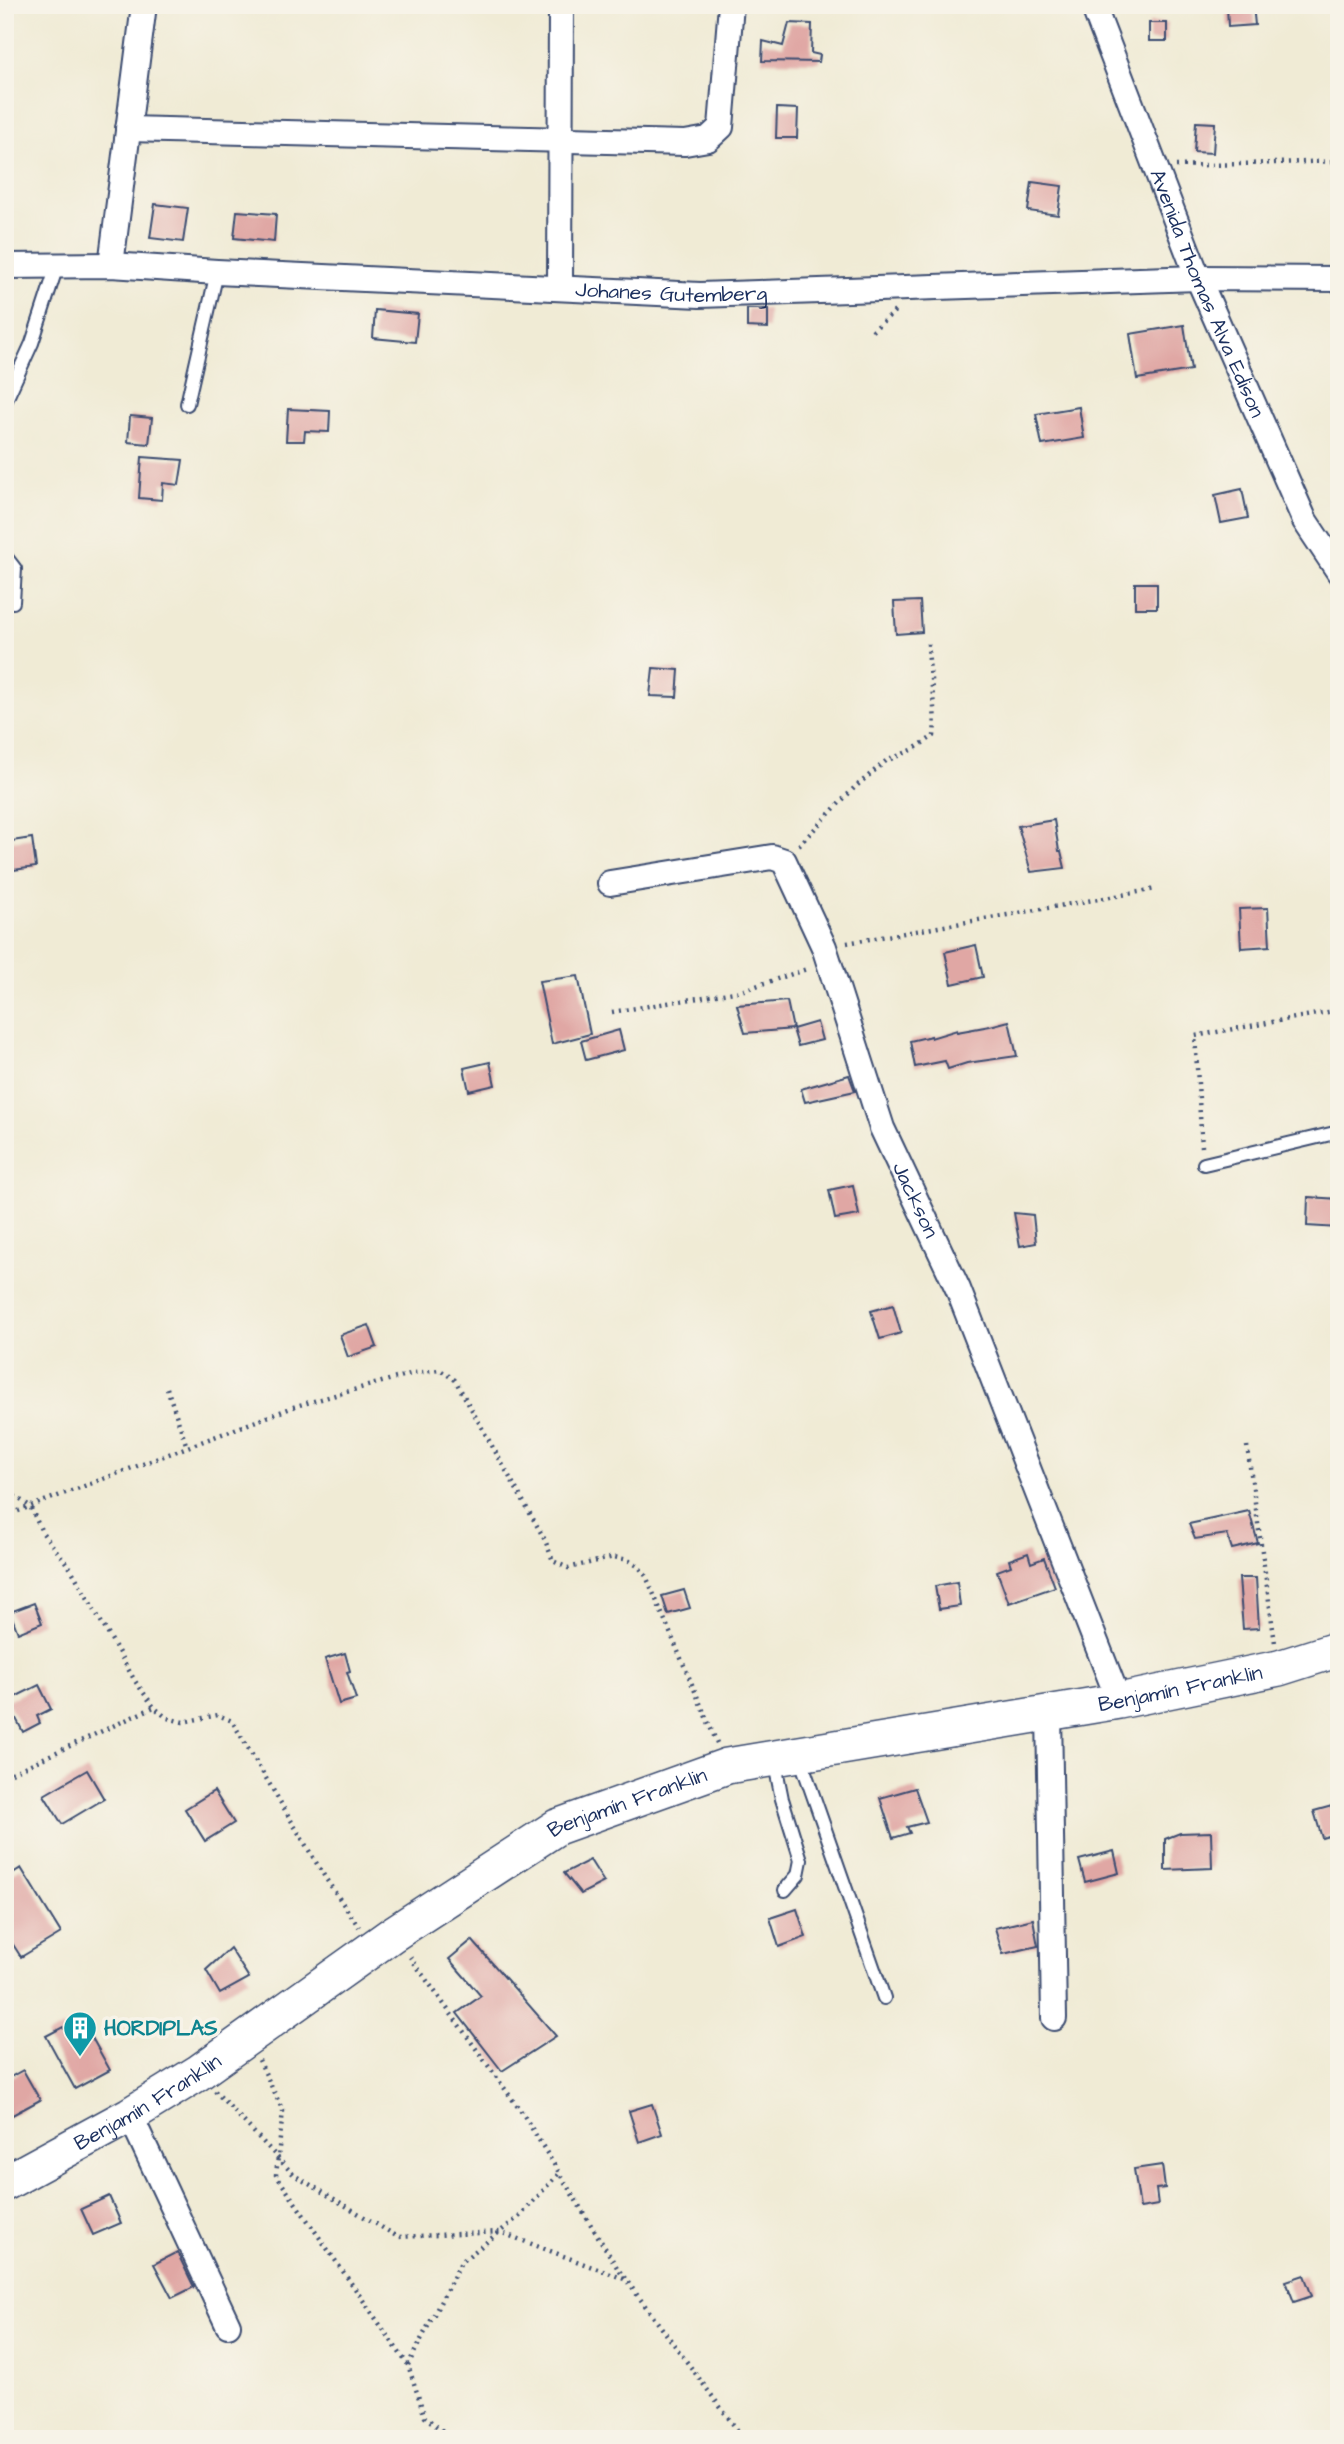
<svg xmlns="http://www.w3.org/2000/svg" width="1344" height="2444" viewBox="0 0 1344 2444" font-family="'Architects Daughter',sans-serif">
<rect width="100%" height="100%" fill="#f7f3e8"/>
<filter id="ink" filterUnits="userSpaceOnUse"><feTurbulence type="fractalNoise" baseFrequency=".0143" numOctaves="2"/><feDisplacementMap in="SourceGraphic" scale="14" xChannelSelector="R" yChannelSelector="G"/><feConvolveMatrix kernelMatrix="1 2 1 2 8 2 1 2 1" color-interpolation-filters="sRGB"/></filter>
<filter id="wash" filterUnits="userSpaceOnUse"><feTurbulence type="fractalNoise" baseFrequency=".00686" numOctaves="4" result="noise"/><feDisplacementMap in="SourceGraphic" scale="28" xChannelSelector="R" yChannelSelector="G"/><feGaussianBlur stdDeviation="1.57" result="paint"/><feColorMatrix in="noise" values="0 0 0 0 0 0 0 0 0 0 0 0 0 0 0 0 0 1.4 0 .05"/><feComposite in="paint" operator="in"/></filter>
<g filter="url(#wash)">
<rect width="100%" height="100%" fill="#f0ebd5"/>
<g id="blocks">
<g fill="#e0a7a4">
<polygon points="1227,5 1253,5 1255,25 1228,27"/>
<polygon points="789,23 812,24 811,53 820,55 819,62 762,61 763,41 783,46"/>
<rect x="1149" y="23" width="18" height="18"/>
<polygon points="777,108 798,109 797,138 776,138"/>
<polygon points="1196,122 1215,123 1213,153 1194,152"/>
<polygon points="1032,182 1062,186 1058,215 1028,211"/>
<polygon points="155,204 188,208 183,242 150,238"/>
<polygon points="237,211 276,214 274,242 234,238"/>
<polygon points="747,309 768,309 768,328 747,327"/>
<polygon points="375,310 418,314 415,342 373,338"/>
<polygon points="1184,325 1191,370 1137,379 1130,334"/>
<polygon points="1079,407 1084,438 1042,445 1036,414"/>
<polygon points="288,409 330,411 329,432 305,431 304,441 286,441"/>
<polygon points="130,416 152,418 149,444 128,442"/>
<polygon points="142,457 183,460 179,485 163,483 162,500 139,498"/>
<polygon points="1242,489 1248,518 1221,523 1215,495"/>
<rect x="1135" y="583" width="22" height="25"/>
<polygon points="920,601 922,632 896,634 894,602"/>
<polygon points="653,668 679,670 677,697 650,696"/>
<polygon points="1054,820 1059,851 1061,851 1065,868 1031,872 1018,826"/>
<polygon points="32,838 36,867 5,871 5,842"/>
<polygon points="1268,908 1270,946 1241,948 1239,909"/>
<polygon points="976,945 983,977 952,984 945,952"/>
<polygon points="578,976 590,1034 552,1044 539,981"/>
<polygon points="787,1001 793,1029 745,1033 737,1005"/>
<polygon points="1009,1021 1017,1056 967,1063 948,1069 945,1061 915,1067 910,1041 931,1036 931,1038 957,1030 957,1032 990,1026"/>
<polygon points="817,1022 822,1040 798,1046 793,1029"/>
<polygon points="619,1030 624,1050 586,1060 581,1041"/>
<polygon points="490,1062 495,1085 469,1091 464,1068"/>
<polygon points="849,1075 855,1091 805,1102 801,1089"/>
<polygon points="853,1185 859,1215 835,1219 829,1190"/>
<polygon points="1308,1197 1339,1199 1339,1228 1307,1226"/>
<polygon points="1014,1213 1033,1215 1036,1243 1020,1246"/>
<polygon points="893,1305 901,1333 880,1339 871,1311"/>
<polygon points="369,1325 377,1347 348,1357 340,1335"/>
<polygon points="1249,1511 1258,1543 1232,1549 1227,1534 1195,1539 1189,1524"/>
<polygon points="1028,1553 1031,1563 1044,1558 1055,1587 1009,1603 997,1571 1011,1566 1009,1560"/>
<polygon points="1239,1578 1256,1578 1259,1628 1243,1629"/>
<polygon points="957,1582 960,1606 939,1609 935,1586"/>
<polygon points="684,1590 690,1608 668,1614 662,1596"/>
<polygon points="34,1603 42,1623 18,1633 10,1612"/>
<polygon points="345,1653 350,1671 347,1672 356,1699 339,1704 325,1659"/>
<polygon points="39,1685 51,1709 37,1716 40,1723 23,1732 7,1701"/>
<polygon points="87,1770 104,1799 62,1824 44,1795"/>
<polygon points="915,1788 927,1822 907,1827 910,1833 893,1838 880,1798"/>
<polygon points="214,1791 234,1823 205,1841 185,1809"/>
<polygon points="1339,1804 1339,1833 1322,1838 1314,1811"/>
<polygon points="1211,1832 1212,1868 1165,1870 1165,1839 1180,1833"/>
<polygon points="1114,1851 1119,1873 1085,1882 1079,1860"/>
<polygon points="590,1860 604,1882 581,1894 564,1873"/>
<polygon points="21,1868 61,1933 21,1957 5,1932 5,1878"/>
<polygon points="797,1909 806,1937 779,1947 770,1918"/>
<polygon points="1033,1919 1038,1946 1003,1954 995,1928"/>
<polygon points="472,1940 556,2036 502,2071 457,2013 481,1996 449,1959"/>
<polygon points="230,1948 249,1978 220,1994 206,1970"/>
<polygon points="63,2027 74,2046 91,2036 110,2070 75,2089 46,2036"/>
<polygon points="23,2070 40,2100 5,2119 5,2080"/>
<polygon points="652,2104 662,2134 639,2142 629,2111"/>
<polygon points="1162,2165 1165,2188 1156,2189 1158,2205 1140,2208 1134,2169"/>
<polygon points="109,2196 121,2223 93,2235 81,2209"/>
<polygon points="177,2252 194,2287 172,2298 154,2264"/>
<polygon points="1304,2275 1312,2296 1294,2302 1286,2281"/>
</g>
</g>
</g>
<g filter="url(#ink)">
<use href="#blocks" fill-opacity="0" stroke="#3b4b70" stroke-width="2"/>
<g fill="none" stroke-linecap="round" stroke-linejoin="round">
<g stroke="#3b4b70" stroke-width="16">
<g id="lane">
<polyline points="5,402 32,343 57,266"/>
<polyline points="187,404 217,272"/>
<polyline points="5,556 15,569 13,602"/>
<polyline points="1204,1164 1339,1132"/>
<polyline points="799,1755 884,1998"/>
<polyline points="774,1759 782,1799 801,1860 798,1875 785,1890"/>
</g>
</g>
<g stroke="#3b4b70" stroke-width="28">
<g id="street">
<path id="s1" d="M 1093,5 L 1198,278 L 1305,521 L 1339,572"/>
<polyline points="128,129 685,143 708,139 721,127 731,5"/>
<polyline points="111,265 144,5"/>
<path id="s2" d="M 5,266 L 111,265 L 217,272 L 700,295 L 1198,278 L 1339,279"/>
<polyline points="560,287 561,5"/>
<path id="s3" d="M 610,883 L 772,857 L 784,861 L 824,947 L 882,1128 L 958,1289 L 1119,1701"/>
<polyline points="1049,1712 1054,2018"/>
<polyline points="130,2115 228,2325"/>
</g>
</g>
<g stroke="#3b4b70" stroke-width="38">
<g id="secondary">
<path id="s4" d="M 5,2183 L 130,2115 L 198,2073 L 393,1934 L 557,1827 L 727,1766 L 1119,1701 L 1279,1668 L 1339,1649"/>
</g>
</g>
<g stroke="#3b4b70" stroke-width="4.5" stroke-dasharray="2 5" stroke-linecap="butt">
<polyline points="1176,166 1339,161"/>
<polyline points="872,331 895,311"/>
<path d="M 799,845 L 854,788 L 886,761 L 912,750 L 934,736 C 937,705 928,673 928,640"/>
<polyline points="847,943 1156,889"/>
<polyline points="612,1012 741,991 807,969"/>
<polyline points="1202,1147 1195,1036 1339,1010"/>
<polyline points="167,1388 187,1447"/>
<polyline points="1247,1446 1275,1643"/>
<polyline points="5,1486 11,1494 30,1506 42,1532 71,1569 135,1681 154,1707 167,1718 183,1722 218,1715 232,1721 326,1879 359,1927"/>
<polyline points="5,1516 296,1406 414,1373 440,1370 455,1380 545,1540 553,1561 568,1568 614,1557 628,1560 639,1567 646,1576 717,1743"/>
<polyline points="5,1776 154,1707"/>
<polyline points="410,1957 523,2114 618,2269 744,2439"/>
<polyline points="259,2060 283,2111 276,2175 408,2365 425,2417 453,2439"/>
<polyline points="215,2091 294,2175 398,2237 500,2232 624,2279"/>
<polyline points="408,2365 461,2262 520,2216 559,2173"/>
</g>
<use href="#lane" stroke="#fff" stroke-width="12"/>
<use href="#street" stroke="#fff" stroke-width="24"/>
<use href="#secondary" stroke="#fff" stroke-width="35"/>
</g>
</g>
<defs>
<g id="building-pin" transform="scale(1.75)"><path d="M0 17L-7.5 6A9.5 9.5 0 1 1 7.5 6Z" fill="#0f9aa8" stroke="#f7f3e8"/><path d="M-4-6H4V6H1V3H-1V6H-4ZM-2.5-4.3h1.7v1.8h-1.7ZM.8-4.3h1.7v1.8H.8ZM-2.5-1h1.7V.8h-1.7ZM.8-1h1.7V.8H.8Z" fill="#fff"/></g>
</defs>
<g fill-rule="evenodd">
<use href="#building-pin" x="80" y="2028"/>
</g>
<g text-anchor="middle" stroke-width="7" stroke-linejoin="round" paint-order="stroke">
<g font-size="21" fill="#1b2f5e" stroke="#f7f3e8">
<text dy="7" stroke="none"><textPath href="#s2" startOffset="667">Johanes Gutemberg</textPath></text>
<text dy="7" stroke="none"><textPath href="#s1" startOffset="310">Avenida Thomas Alva Edison</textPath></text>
<text dy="7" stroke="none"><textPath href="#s3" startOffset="541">Jackson</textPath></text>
<text dy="7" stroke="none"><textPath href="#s4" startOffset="1298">Benjamín Franklin</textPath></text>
<text dy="7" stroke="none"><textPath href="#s4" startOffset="732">Benjamín Franklin</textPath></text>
<text dy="7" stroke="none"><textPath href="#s4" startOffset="164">Benjamín Franklin</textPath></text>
</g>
<g font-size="21" font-weight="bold" fill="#0d838f" stroke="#f7f3e8" text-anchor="start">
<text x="104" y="2035">HORDIPLAS</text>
</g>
</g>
<rect width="1344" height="2444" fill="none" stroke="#f7f3e8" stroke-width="28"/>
</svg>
